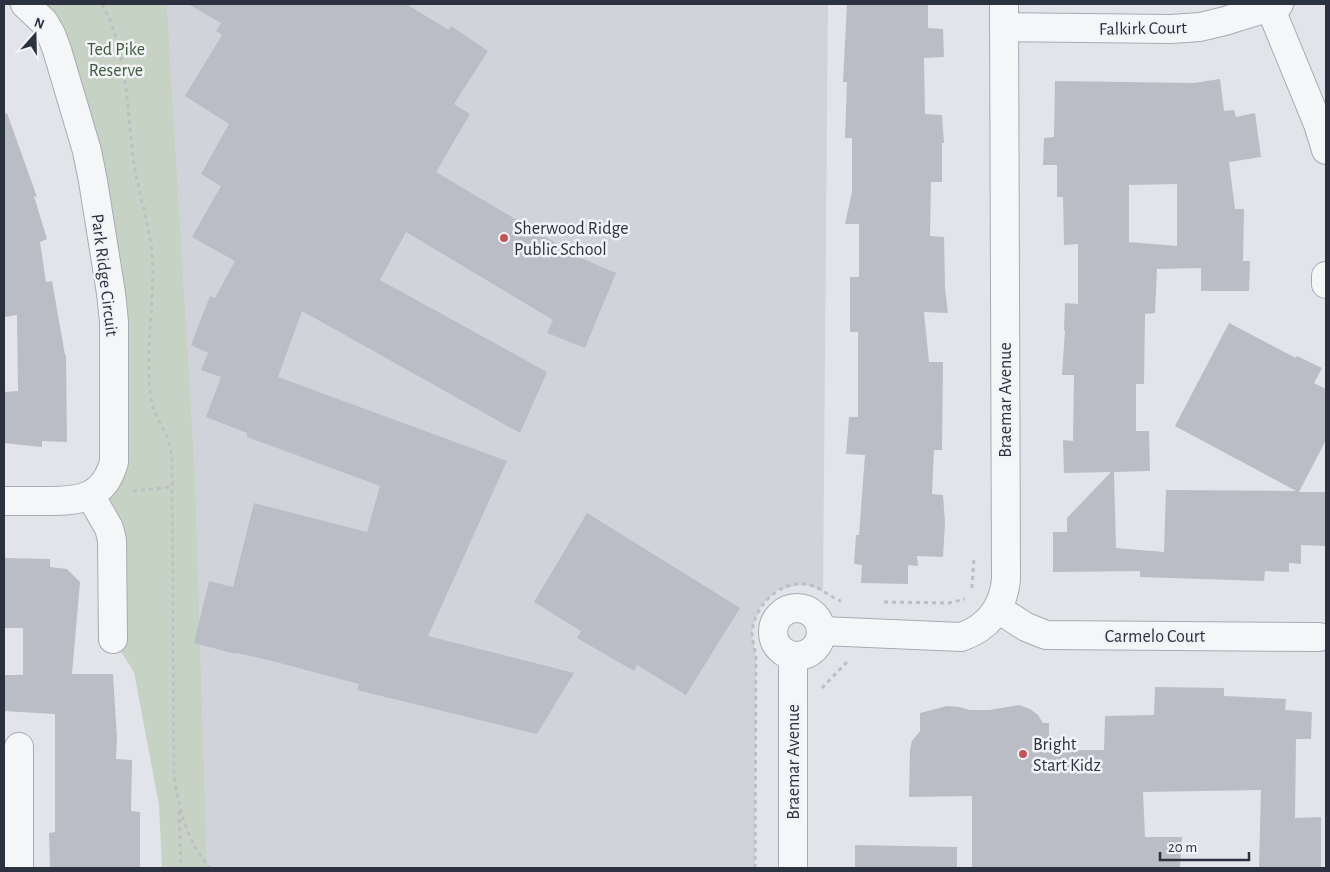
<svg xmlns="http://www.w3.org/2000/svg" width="1330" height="872" viewBox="0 0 1330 872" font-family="'Alegreya Sans',sans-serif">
<rect width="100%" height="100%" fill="#e2e4e9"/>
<polygon fill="#d1d3db" points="167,4 828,4 823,592 812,586 800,585 778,590 761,605 753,626 752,635 756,657 755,868 210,868 207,864 195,473"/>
<polygon fill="#c6d2c4" points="25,4 167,4 195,473 207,864 210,868 162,868 159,805 134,672 113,639 103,517 110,474 93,181"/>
<g fill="#babdc5" fill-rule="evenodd">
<polygon points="188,4 406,4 449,30 451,26 488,51 454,104 470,114 436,172 581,258 616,273 585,348 547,333 553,320 406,232 380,280 547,372 520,433 302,311 278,377 507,461 428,636 574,673 537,734 357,690 359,684 268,660 237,653 236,654 194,643 209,581 233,587 254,503 367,532 380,486 247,437 247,433 206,417 221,377 201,370 208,353 191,345 210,296 215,298 235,261 192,237 221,186 201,174 229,124 185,96 222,35 216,31 221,23"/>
<polygon points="847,4 928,4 928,28 943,29 944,57 924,58 925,114 942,115 944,143 942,143 942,182 931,182 930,236 944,237 945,288 948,313 924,312 929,362 943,362 942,450 934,450 932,494 943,495 945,522 943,557 917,556 918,566 908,565 908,584 861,583 862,565 854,564 856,535 859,535 865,455 846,454 849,417 858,417 858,332 850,332 850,277 859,277 859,224 845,224 852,192 852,138 845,138 847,82 843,82"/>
<path d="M 1220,79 L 1224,111 L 1234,110 L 1236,117 L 1255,113 L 1261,157 L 1229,162 L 1235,209 L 1244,209 L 1243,261 L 1250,261 L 1249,291 L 1201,291 L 1201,268 L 1157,269 L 1155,313 L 1145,314 L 1144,384 L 1136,384 L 1136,431 L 1149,431 L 1150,471 L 1114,472 L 1116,548 L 1164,552 L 1166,490 L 1296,491 L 1175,426 L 1229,323 L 1296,358 L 1297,356 L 1322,368 L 1314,383 L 1326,389 L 1326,440 L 1299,492 L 1326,492 L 1326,546 L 1301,545 L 1301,564 L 1289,563 L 1289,572 L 1265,571 L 1264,581 L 1140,577 L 1140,571 L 1053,572 L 1053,532 L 1067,532 L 1067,518 L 1111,472 L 1064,473 L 1063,440 L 1073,441 L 1074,375 L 1062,375 L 1065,330 L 1064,330 L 1065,303 L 1078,304 L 1078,244 L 1064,245 L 1063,197 L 1057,197 L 1057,165 L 1043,165 L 1044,138 L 1054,137 L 1055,81 L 1194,83 ZM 1177,184 L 1177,246 L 1129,242 L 1129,185 Z"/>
<polygon points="7,113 37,197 34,196 47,239 40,242 46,282 52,281 65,355 66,355 67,442 42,441 42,447 4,443 4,392 18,391 17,315 4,317 4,114"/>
<polygon points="587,513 740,608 686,695 637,665 634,671 577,638 581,631 534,602"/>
<polygon points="4,558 50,559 50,567 67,569 80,582 72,674 113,674 117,739 116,759 132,760 131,811 140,812 140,868 50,868 49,833 55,832 55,714 4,711 4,675 23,675 23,628 4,628"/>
<polygon points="1155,687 1224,688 1224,696 1286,699 1285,710 1312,712 1311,739 1296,739 1295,818 1321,817 1321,868 1259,868 1261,790 1143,792 1145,837 1182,837 1180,868 972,868 972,796 909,797 910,749 912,741 920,731 920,713 947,706 959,707 970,710 989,710 1019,705 1030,709 1038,715 1043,723 1049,723 1049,750 1104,750 1105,716 1154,715"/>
<polygon points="855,845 957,847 957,868 855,868"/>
</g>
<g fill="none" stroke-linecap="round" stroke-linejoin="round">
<g stroke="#a8abb3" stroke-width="30">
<g id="minor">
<polyline points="1270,7 1318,124 1326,150"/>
<polyline points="1004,27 1171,29 1200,27 1225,21 1279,4"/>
<polyline points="1326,284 1326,276"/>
<polyline points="90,495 109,528 112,540 113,639"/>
<path d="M 4,501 C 18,501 32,501 47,501 C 79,501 104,499 114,462 L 114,322 L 111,293 L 93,181 L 87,151 L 57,50 L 51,34 L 44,22 L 25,4"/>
<circle cx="797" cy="632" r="24"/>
<polyline points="998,609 1026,627 1046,635 1319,637"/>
<path d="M 822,631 L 961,637 C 988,628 1003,608 1006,580 L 1004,4"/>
<polyline points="793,656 793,868"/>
<polyline points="19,868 19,747"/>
</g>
</g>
<g stroke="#bdbfc4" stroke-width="3" stroke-dasharray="4 4" stroke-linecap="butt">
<path d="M 102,4 C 130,54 126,115 135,170 C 141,202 152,234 153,267 C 153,310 145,355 151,399 C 153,412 160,422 166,434 C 169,441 170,448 172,456 L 174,777 C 180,811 187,842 210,868"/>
<polyline points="133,491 172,487"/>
<polyline points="972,588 974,557"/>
<polyline points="884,602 949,603 965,599"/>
<polyline points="822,688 847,662"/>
<polyline points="179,811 181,868"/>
<path d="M 755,868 L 756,657 C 755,647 750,636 753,626 C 758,601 786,576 813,586 C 823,590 831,597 841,601"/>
</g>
<use href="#minor" stroke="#f5f6f8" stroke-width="28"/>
</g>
<g fill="#c0555a" stroke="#f2f3f7" stroke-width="2">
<circle cx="504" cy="238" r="5"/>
<circle cx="1023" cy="754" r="5"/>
</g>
<g text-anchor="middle" stroke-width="5" stroke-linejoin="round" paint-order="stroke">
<g font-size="18" fill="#2c313f" stroke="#f2f3f7">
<text transform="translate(1143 28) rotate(-1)" y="6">Falkirk Court</text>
<text transform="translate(105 275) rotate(83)" y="6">Park Ridge Circuit</text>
<text transform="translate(1005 400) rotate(-90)" y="6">Braemar Avenue</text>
<text x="1155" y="642">Carmelo Court</text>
<text transform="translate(793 762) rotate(-90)" y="6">Braemar Avenue</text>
</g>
<g font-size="18" fill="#3d5a3b" stroke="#f2f3f7">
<text x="116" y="55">Ted Pike<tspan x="116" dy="21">Reserve</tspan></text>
</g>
<g font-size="18" fill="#2c313f" stroke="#f2f3f7" text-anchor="start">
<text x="514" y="234">Sherwood Ridge<tspan x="514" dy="21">Public School</tspan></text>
<text x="1033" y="750">Bright<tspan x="1033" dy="21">Start Kidz</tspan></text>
</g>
</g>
<rect width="1330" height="872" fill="none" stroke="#2c313f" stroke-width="10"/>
<g transform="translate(35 35) rotate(20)" stroke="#f2f3f7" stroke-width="4" paint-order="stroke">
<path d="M0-4L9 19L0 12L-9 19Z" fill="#2c313f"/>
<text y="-8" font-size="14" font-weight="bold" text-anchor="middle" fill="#2c313f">N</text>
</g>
<path d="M1160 852v8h89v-8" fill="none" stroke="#2c313f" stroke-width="2.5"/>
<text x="1168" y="852" font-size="15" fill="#2c313f" stroke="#f2f3f7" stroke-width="4" paint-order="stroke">20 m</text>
</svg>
